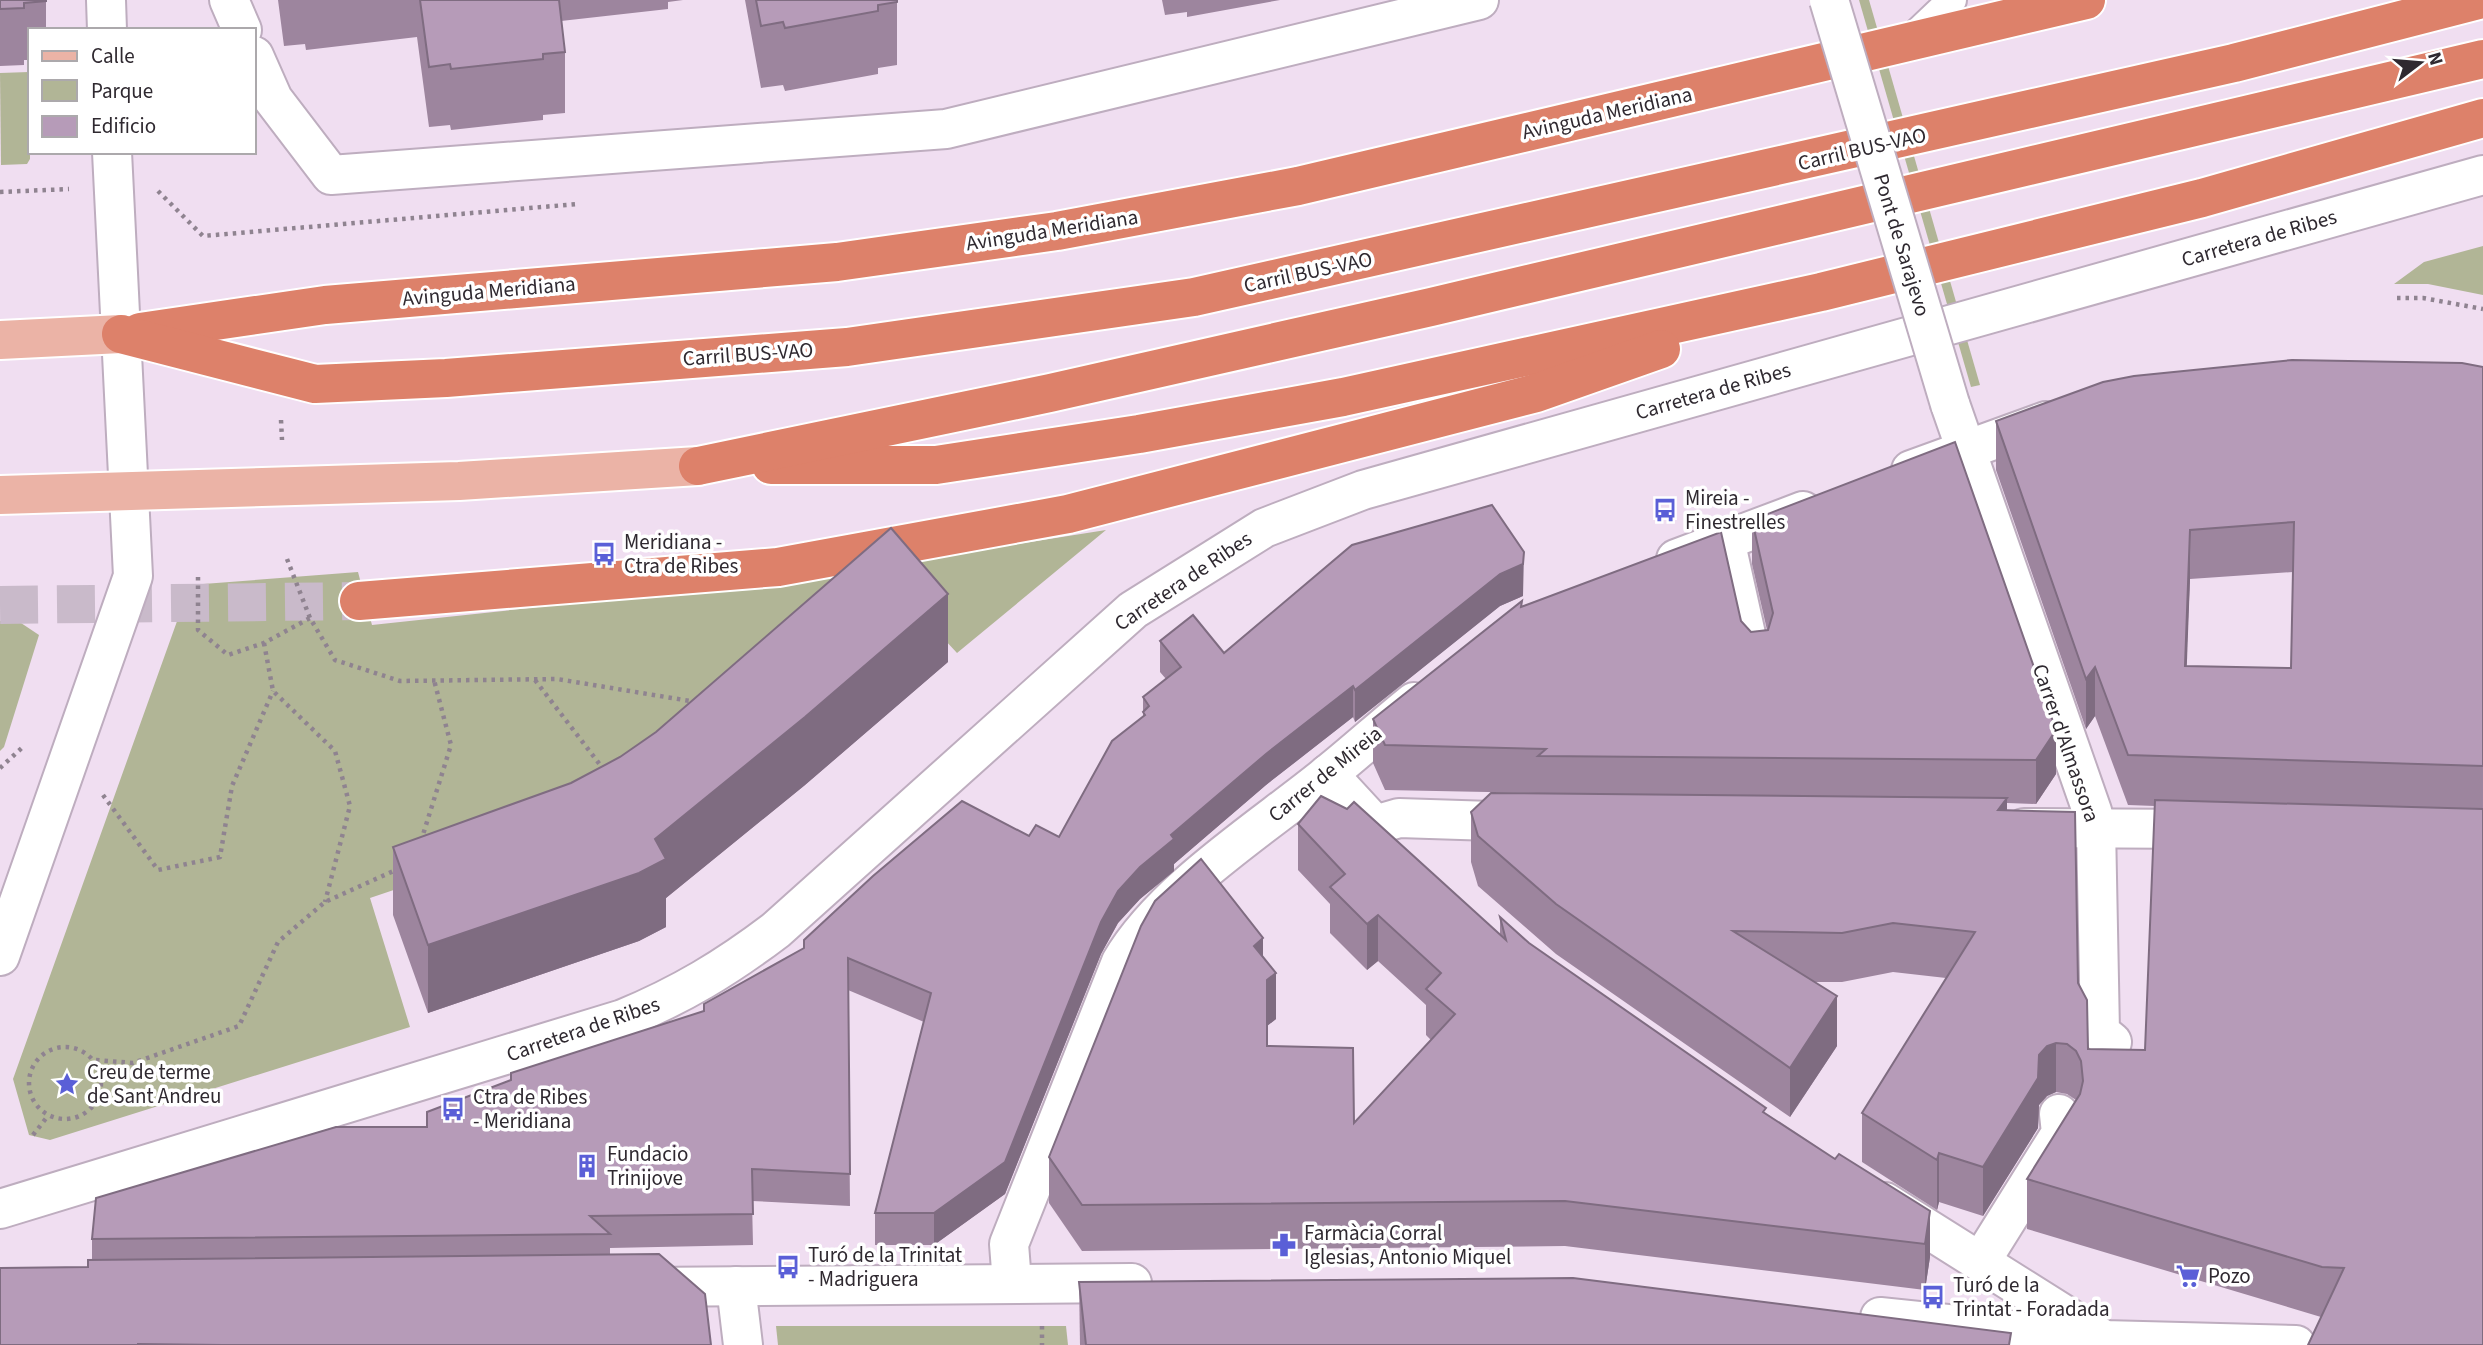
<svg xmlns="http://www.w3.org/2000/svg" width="2483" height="1345" viewBox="0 0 2483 1345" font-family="'Source Sans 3',sans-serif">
<rect width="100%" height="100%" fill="#f0def1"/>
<g fill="#b1b596">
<polygon points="1859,0 1869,0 1980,385 1971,387"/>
<polygon points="29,72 30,159 27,164 1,165 0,73"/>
<polygon points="2483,246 2483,295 2428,284 2394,284 2424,262"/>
<polygon points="1106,530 957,653 894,585 574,829 370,898 410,1027 50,1140 29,1135 13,1079 190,585 358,572 372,625 790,580"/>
<polygon points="0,621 18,621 39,635 4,747 0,751"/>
<polygon points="776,1326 1066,1326 1068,1345 778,1345"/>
</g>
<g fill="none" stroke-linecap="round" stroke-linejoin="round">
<polyline stroke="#c9baca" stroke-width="38" stroke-dasharray="38 19" stroke-linecap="butt" points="0,605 359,601"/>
<g stroke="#beadbf" stroke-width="32">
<g id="lane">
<polyline points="1909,41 1952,0"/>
<polyline points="1730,539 1757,661"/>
</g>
</g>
<g stroke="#beadbf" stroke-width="42">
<g id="street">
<polyline points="106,0 107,30"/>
<polyline points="229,0 242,30"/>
<polyline points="254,56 273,99 331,175 946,129 1479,0"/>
<polyline points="1950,404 2092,811 2096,826 2100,1032 2112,1042"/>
<polyline points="1911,470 2046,421"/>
<polyline points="1676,559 1803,511"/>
<polyline points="1328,774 1375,825 1399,818 1523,822"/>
<polyline points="2024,828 2205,829"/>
<polyline points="0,956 133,576 112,152"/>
<polyline points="1885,1202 2098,1336"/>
<path d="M 0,1209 L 623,1019 C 681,995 726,968 776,930 L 1133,610 L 1264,528 L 1363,490 L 2483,175"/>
<polyline points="1981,1261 2061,1133 2059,1114"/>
<path d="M 1012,1283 L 1009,1244 L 1121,962 C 1163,890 1262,828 1327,775 C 1357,751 1384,726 1414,702"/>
<polyline points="736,1286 743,1345"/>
<polyline points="643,1287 1132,1283"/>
<polyline points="1880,1317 2104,1340 2296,1345"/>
</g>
</g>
<g stroke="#fff" stroke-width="42">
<g id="primary">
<polyline points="0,340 121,334"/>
<polyline points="0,495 459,481 698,466"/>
</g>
</g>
<g stroke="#fff" stroke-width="42">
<g id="highway">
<polyline points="140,332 325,305 837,262 1057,231 1298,186 2086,0"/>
<polyline points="121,334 315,384 446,378 847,347 1194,297 2234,63 2478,0"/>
<polyline points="771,465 936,465 1139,434 1343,397 1821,292 2202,198 2483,118"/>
<polyline points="698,466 1050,393 1431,307 2483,59"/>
<polyline points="359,601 778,567 1068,514 1536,393 1661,349"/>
</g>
</g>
<g stroke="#8f8390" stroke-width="4.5" stroke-dasharray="3.5 5" stroke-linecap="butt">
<polyline points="158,191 203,236 577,204"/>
<polyline points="0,192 69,189"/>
<polyline points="2397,298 2423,298 2483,309"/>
<polyline points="281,420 282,440"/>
<polyline points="287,559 310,618 335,660 400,681 557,679 696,702"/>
<polyline points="198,577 198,630 228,655 264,643 310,618"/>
<polyline points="264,643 273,691 335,751 350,806 325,902"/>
<polyline points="535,680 604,770"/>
<polyline points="0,768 25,745"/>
<polyline points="103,795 158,870 220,857 232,786 273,691"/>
<polyline points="421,841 451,745 434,680"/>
<circle cx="65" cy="1083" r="36"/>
<polyline points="96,1060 133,1063 239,1026 278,942 325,902 398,869"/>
<polyline points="33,1135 47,1117"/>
<polyline points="1042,1326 1042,1345"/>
</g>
<use href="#lane" stroke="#fff" stroke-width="28"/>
<use href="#street" stroke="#fff" stroke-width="38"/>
<use href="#primary" stroke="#ebb3a6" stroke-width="38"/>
<use href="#highway" stroke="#dd816a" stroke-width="38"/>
<g stroke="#beadbf" stroke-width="42" stroke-linecap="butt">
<polyline id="street-bridge" points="1829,0 1950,404"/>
</g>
<use href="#street-bridge" stroke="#fff" stroke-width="38"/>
</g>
<g fill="#9d859e" fill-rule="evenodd">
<polygon points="0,0 46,0 46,30 30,30 30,60 24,60 24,65 0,66"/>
<polygon points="278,0 683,0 668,2 668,9 561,21 565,52 565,113 543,115 543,120 451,130 450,125 429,127 417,37 306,50 305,44 284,46"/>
<polygon points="745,0 897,0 897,65 878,68 878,74 785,91 783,85 761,88"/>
<polygon points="1162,0 1280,0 1187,17 1187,12 1165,15"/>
<path d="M 2483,367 L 2483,1345 L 2321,1317 L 2027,1229 L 2027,1179 L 2076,1100 L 2067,1094 L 2056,1092 L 2047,1096 L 2039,1105 L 2038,1128 L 1983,1216 L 1939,1202 L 1937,1210 L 1862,1162 L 1862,1113 L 1946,978 L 1893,972 L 1842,982 L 1815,982 L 1837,1046 L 1790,1117 L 1556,954 L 1478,886 L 1471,862 L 1471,812 L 1538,794 L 1538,793 L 1385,790 L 1373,763 L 1373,719 L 1522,607 L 1741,621 L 1751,632 L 1767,630 L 1752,564 L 1752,520 L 2056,774 L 2036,804 L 2007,803 L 2007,810 L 2078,983 L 2088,1049 L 2145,1050 L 2155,806 L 2128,805 L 2095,716 L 2086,729 L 1996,470 L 1996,421 ZM 2293,572 L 2291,668 L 2186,666 L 2190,579 Z"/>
<polygon points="1523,596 1500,606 1355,722 1353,717 1266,785 1174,864 1174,871 1140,899 1118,923 1101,954 1005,1194 934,1245 875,1245 875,1213 924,1022 848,990 850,1206 752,1201 753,1245 610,1248 610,1254 711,1345 0,1345 88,1267 92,1260 92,1239 427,1127 704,1011 1029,836 1059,837 1143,717 1143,697 1166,679 1160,672 1160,641 1224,653"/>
<polygon points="948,662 805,785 666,898 666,927 639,941 428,1013 393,915 393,847"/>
<polygon points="1298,824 1500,934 1500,917 1529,943 1766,1114 1835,1159 1930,1211 1930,1257 1925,1290 1565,1246 1082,1251 1049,1203 1049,1157 1263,957 1276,1019 1267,1026 1267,1046 1354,1123 1431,1040 1426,1035 1426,1005 1378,961 1367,970 1330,933 1330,904 1298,870"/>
<polygon points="1079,1282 2011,1345 1080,1345"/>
</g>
<g fill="#7f6c81">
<polygon points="2190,530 2190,579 2185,715 2185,666"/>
<polygon points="1524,552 1523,596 1500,606 1355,722 1355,690"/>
<polygon points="948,594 948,662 805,785 666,898 666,927 639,941 428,1013 428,945"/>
<polygon points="2095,667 2095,716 2086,729 2086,679"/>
<polygon points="1353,686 1353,717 1266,785 1174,864 1174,871 1140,899 1118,923 1101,954 1005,1194 934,1245 934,1213 1118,891 1171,835 1266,754"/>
<polygon points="2056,730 2056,774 2036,804 2036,760"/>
<polygon points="2007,798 2007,847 1998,810"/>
<polygon points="1378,915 1378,961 1367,970 1367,924"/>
<polygon points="1263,938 1263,984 1254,946"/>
<polygon points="1276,973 1276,1019 1267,1026 1267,980"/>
<polygon points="1837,996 1837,1046 1790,1117 1790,1068"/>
<polygon points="2056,1043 2056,1092 2047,1096 2039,1105 2038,1128 1983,1216 1983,1167 2039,1055 2047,1046"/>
<polygon points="1939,1153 1939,1202 1937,1210 1937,1160"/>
<polygon points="1930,1211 1930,1257 1925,1290 1925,1244"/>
</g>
<g fill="#b69bb8" stroke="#7f6c81" stroke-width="2" fill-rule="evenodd">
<polygon points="0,0 46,0 46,1 24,3 24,8 0,9"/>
<polygon points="420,0 559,0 565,52 543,54 543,59 451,69 450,64 429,67"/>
<polygon points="756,0 897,0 897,2 878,5 878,11 785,28 783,22 761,26"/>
<path d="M 2292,360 L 2462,363 L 2483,367 L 2483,766 L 2128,755 L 2095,667 L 2086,679 L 1996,421 L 2103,382 L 2134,376 ZM 2294,522 L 2291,668 L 2185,666 L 2190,530 Z"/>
<polygon points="1955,442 2056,730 2036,760 1538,756 1546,749 1385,745 1373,719 1522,601 1521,607 1721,532 1741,621 1751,632 1768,630 1773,613 1752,520"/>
<polygon points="1492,505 1524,552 1523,564 1500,574 1355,690 1353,686 1266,754 1171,835 1174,839 1140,867 1118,891 1101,922 1005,1162 934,1213 875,1213 931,993 848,958 850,1174 752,1169 753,1214 590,1216 610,1234 92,1239 96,1198 336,1127 427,1127 427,1112 511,1080 511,1073 704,1011 704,1004 804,948 804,940 873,876 962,801 1029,836 1036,825 1059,837 1112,741 1145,715 1143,712 1149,706 1143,697 1181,667 1160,641 1193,615 1224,653 1352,545"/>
<polygon points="891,528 948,594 805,717 655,839 666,859 639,873 428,945 393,847 571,783 620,757 656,732"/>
<polygon points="1491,793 2007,798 1998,810 2075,812 2078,983 2087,1000 2088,1049 2145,1050 2155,800 2483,809 2483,1345 2308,1345 2344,1268 2322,1267 2027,1179 2080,1094 2083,1081 2081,1061 2076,1051 2067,1044 2056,1043 2047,1046 2039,1055 2038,1078 1983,1167 1939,1153 1937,1160 1862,1113 1975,932 1893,923 1842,933 1733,931 1837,996 1790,1068 1556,904 1478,836 1471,812"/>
<polygon points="1321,796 1347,809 1354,802 1506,940 1500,917 1529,943 1766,1108 1763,1112 1835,1159 1839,1154 1930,1211 1925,1244 1565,1201 1082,1205 1049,1157 1141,926 1155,901 1201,859 1263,938 1254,946 1276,973 1267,980 1267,1046 1353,1048 1354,1123 1455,1014 1426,989 1441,973 1378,915 1367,924 1330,887 1345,874 1298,824"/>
<polygon points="659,1254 705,1294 711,1345 222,1345 138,1344 138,1345 0,1345 0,1268 88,1267 88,1260"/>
<polygon points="1573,1278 2011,1333 2009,1345 1086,1345 1079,1282"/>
</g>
<defs>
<g id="bus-bare" transform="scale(1.89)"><path d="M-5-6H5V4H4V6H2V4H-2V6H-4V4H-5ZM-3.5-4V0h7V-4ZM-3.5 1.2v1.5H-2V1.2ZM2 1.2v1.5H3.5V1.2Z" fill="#5a5fd7" stroke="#fff" stroke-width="2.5" paint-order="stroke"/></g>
<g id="sight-bare" transform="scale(1.89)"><path d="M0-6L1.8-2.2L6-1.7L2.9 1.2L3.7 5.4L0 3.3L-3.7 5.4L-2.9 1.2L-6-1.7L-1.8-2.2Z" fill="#5a5fd7" stroke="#fff" stroke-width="2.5" paint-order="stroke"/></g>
<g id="building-bare" transform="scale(1.89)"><path d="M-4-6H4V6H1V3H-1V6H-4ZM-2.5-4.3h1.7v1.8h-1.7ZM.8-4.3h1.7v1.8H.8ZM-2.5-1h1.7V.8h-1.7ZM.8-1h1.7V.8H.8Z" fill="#5a5fd7" stroke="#fff" stroke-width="2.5" paint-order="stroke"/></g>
<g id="pharmacy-bare" transform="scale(1.89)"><path d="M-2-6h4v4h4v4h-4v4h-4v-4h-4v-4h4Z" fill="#5a5fd7" stroke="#fff" stroke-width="2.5" paint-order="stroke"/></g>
<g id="supermarket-bare" transform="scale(1.89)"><path d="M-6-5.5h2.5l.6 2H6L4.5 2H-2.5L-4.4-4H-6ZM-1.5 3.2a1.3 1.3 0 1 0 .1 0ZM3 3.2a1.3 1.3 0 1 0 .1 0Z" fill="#5a5fd7" stroke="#fff" stroke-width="2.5" paint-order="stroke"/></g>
</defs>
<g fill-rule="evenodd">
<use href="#bus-bare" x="1665" y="510"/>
<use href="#bus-bare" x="604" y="554"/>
<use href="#sight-bare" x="67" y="1084"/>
<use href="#bus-bare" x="453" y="1109"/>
<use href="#building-bare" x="587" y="1166"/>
<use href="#pharmacy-bare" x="1284" y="1245"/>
<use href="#bus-bare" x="788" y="1267"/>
<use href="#supermarket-bare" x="2188" y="1276"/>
<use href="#bus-bare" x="1933" y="1297"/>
</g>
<g text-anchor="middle" stroke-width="7" stroke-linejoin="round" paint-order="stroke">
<g font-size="21" fill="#2f2930" stroke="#fff">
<text transform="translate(1607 113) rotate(-13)" y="7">Avinguda Meridiana</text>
<text transform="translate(1862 149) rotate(-13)" y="7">Carril BUS-VAO</text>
<text transform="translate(1052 230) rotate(-9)" y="7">Avinguda Meridiana</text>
<text transform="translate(2259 238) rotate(-16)" y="7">Carretera de Ribes</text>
<text transform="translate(1902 245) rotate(73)" y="7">Pont de Sarajevo</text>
<text transform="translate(1308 272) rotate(-12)" y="7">Carril BUS-VAO</text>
<text transform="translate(489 291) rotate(-5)" y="7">Avinguda Meridiana</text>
<text transform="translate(748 354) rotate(-4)" y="7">Carril BUS-VAO</text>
<text transform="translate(1713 391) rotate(-16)" y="7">Carretera de Ribes</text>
<text transform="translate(1183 581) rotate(-34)" y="7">Carretera de Ribes</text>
<text transform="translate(2066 743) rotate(71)" y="7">Carrer d'Almassora</text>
<text transform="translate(1325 774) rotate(-39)" y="7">Carrer de Mireia</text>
<text transform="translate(583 1029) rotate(-19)" y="7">Carretera de Ribes</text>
</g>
<g font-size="21" fill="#2f2930" stroke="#fff" text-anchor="start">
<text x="1685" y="505">Mireia -<tspan x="1685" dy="24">Finestrelles</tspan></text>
<text x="624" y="549">Meridiana -<tspan x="624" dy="24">Ctra de Ribes</tspan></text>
<text x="87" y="1079">Creu de terme<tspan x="87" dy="24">de Sant Andreu</tspan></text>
<text x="473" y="1104">Ctra de Ribes<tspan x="473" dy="24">- Meridiana</tspan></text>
<text x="607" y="1161">Fundacio<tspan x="607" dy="24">Trinijove</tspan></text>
<text x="1304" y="1240">Farmàcia Corral<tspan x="1304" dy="24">Iglesias, Antonio Miquel</tspan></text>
<text x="808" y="1262">Turó de la Trinitat<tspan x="808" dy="24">- Madriguera</tspan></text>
<text x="2208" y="1283">Pozo</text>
<text x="1953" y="1292">Turó de la<tspan x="1953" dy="24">Trintat - Foradada</tspan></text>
</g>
</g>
<rect x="28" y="28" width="228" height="126" fill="#ffffff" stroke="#aca9ac" stroke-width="2"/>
<rect x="42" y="51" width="35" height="10" fill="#ebb3a6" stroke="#aca9ac" stroke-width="2"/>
<text x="91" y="63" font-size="21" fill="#2f2930">Calle</text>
<rect x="42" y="80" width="35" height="21" fill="#b1b596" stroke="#aca9ac" stroke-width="2"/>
<text x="91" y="98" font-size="21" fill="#2f2930">Parque</text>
<rect x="42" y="116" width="35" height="21" fill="#b69bb8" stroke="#aca9ac" stroke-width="2"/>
<text x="91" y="133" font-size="21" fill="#2f2930">Edificio</text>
<g transform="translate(2420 63) rotate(74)" stroke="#ffffff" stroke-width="5" paint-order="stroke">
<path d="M0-5L12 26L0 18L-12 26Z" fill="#2f2930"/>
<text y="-10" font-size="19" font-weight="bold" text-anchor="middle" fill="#2f2930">N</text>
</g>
</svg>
